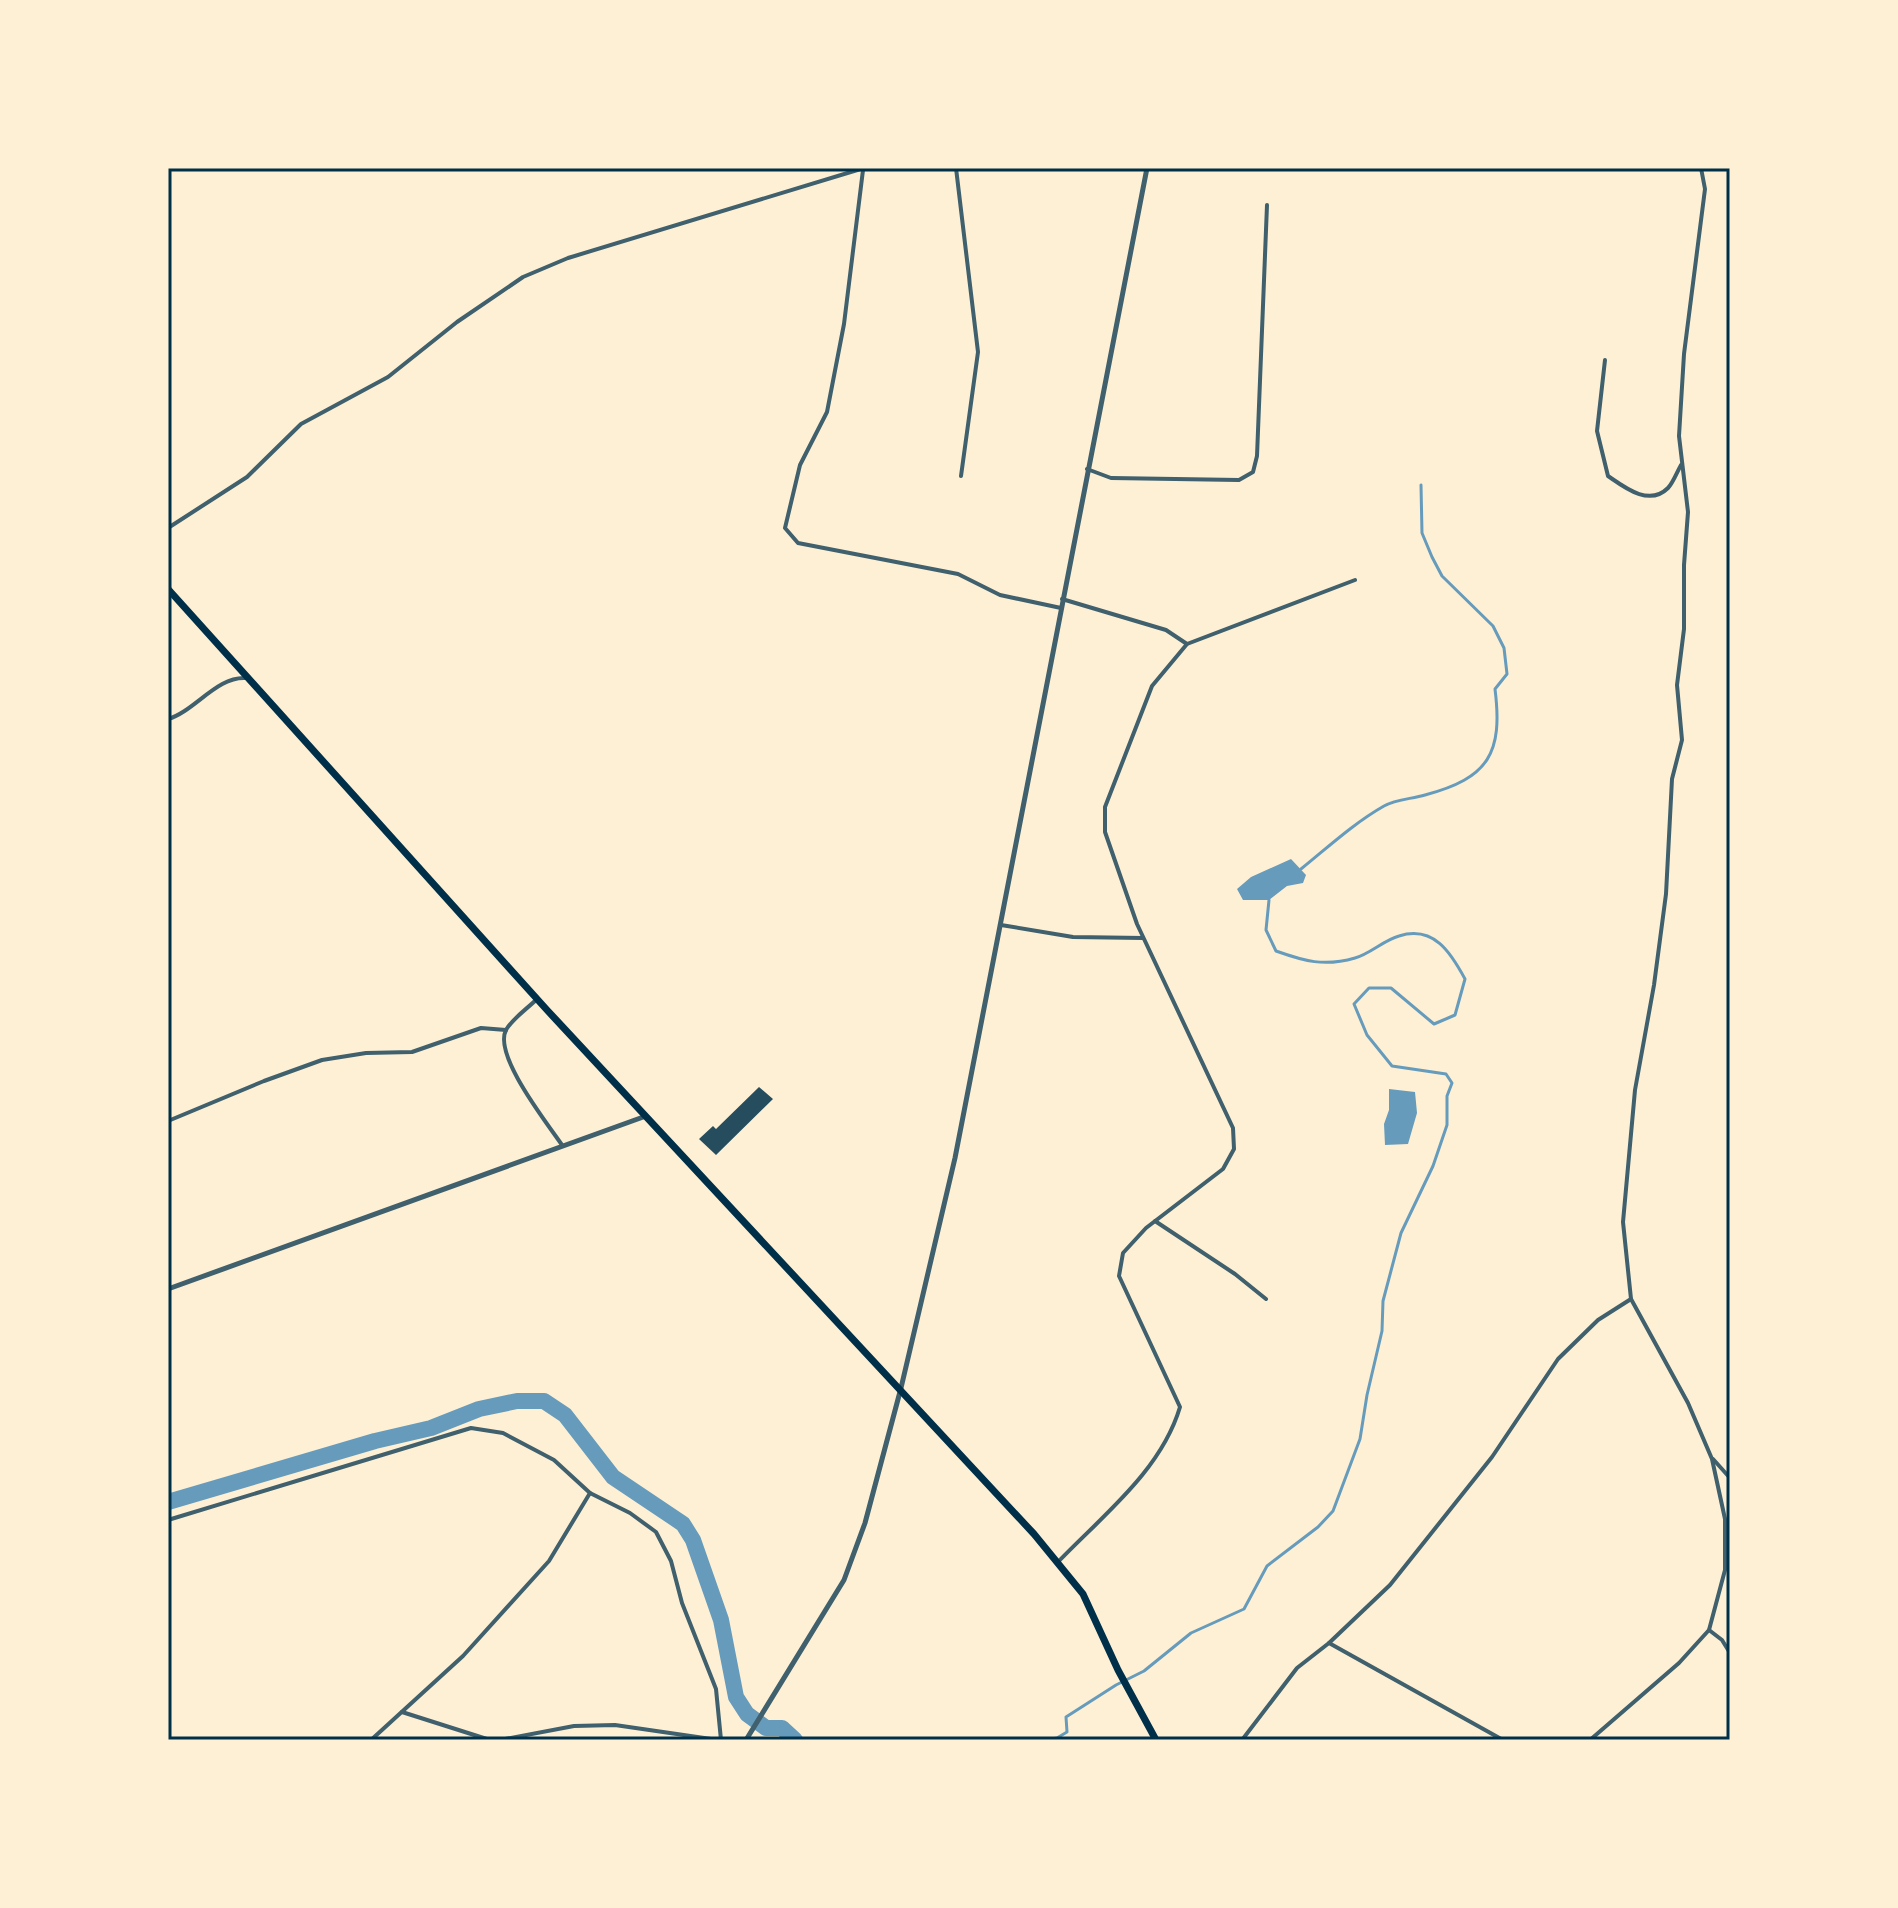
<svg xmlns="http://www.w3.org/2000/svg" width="1898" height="1908" viewBox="0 0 1898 1908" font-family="Georgia,serif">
<rect width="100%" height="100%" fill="#fdf0d5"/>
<g fill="#669bbc">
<polygon points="1291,859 1306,875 1303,883 1287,886 1269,900 1243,900 1237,889 1251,877"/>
<polygon points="1389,1089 1415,1092 1417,1113 1408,1144 1385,1145 1384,1124 1389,1110"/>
</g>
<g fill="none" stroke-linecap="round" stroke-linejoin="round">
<g stroke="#669bbc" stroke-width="3">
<path d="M 1301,869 C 1327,848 1354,823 1384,806 C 1396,799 1412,799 1425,795 C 1489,778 1503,753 1495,689 L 1507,674 L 1504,648 L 1493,626 L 1442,576 L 1432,557 L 1422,533 L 1421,485"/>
<path d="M 1047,1740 L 1057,1738 L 1067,1732 L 1066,1717 L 1116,1685 L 1144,1671 L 1191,1633 L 1244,1609 L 1267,1566 L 1318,1527 L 1333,1511 L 1360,1439 L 1367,1395 L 1382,1331 L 1383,1301 L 1401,1233 L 1433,1166 L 1447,1125 L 1447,1096 L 1452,1083 L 1446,1074 L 1392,1066 L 1367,1035 L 1354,1004 L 1369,988 L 1391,988 L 1434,1024 L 1455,1015 L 1465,979 C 1451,953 1434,925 1399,936 C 1384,940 1370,954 1355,958 C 1324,967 1304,961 1276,951 L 1266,930 L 1269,900"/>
</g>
<polyline stroke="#669bbc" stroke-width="16" points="168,1502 375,1441 431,1428 479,1409 517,1401 544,1401 565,1415 613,1477 683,1524 693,1540 721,1620 736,1697 747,1714 766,1728 782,1728 795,1740"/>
</g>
<polygon fill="#264d5e" points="759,1087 773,1099 716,1155 699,1139 713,1126 716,1129"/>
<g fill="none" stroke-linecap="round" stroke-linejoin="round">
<g stroke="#3f606c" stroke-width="4">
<polyline points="956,168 978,352 961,476"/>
<polyline points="863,170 844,324 827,412 800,465 785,528 798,543 958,574 1000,595 1061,608"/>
<path d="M 1605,360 L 1597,431 L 1608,476 C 1624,487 1649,507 1668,488 C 1673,483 1677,472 1681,465"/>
<polyline points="1087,469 1111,478 1239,480 1253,472 1257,456 1267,205"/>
<polyline points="168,528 247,477 301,424 388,377 457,322 523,277 568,258 864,168"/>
<polyline points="1062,599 1166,630 1187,644"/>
<path d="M 168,719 C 195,711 217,676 246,678"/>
<polyline points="1001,925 1073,937 1143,938"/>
<path d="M 537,999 C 528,1008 512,1019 506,1030 C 493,1055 547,1123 562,1145"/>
<polyline points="168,1121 264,1081 322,1060 366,1053 412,1052 481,1028 506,1030"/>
<polyline points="1155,1221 1235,1274 1266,1299"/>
<polyline points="1713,1459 1730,1478"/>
<polyline points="168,1520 471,1428 503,1433 554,1460 590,1493 630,1513 656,1532 671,1561 682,1603 716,1689 721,1740"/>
<path d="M 1057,1563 C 1102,1516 1161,1471 1180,1407 L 1119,1276 L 1123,1253 L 1146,1228 L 1223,1169 L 1234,1149 L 1233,1128 L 1137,924 L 1105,832 L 1105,807 L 1152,686 L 1187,644 L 1355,580"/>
<polyline points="1709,1630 1722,1640 1730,1653"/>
<polyline points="1329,1643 1503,1740"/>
<polyline points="402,1712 490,1740"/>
<polyline points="371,1740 463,1656 549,1561 590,1493"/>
<polyline points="500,1740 574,1726 615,1725 718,1740"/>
<polyline points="1242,1740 1297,1668 1329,1643 1390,1585 1492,1457 1558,1359 1598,1320 1631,1299"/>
<polyline points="1590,1740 1679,1663 1709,1630 1725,1570 1725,1519 1712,1459 1688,1403 1631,1299 1623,1222 1635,1090 1654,985 1666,894 1672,779 1682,740 1677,685 1684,629 1684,565 1688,512 1679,436 1684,354 1705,189 1701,168"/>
</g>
<g stroke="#3f606c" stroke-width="5">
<polyline points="168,1289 646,1116"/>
<polyline points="746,1740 844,1580 865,1523 901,1388 955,1158 1147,168"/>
</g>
<polyline stroke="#003049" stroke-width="7" points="168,589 547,1010 1034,1534 1083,1594 1118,1670 1156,1740"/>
</g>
<rect width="1898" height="1908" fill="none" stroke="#fdf0d5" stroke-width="340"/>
<rect x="170" y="170" width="1558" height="1568" fill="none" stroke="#003049" stroke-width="3"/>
</svg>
